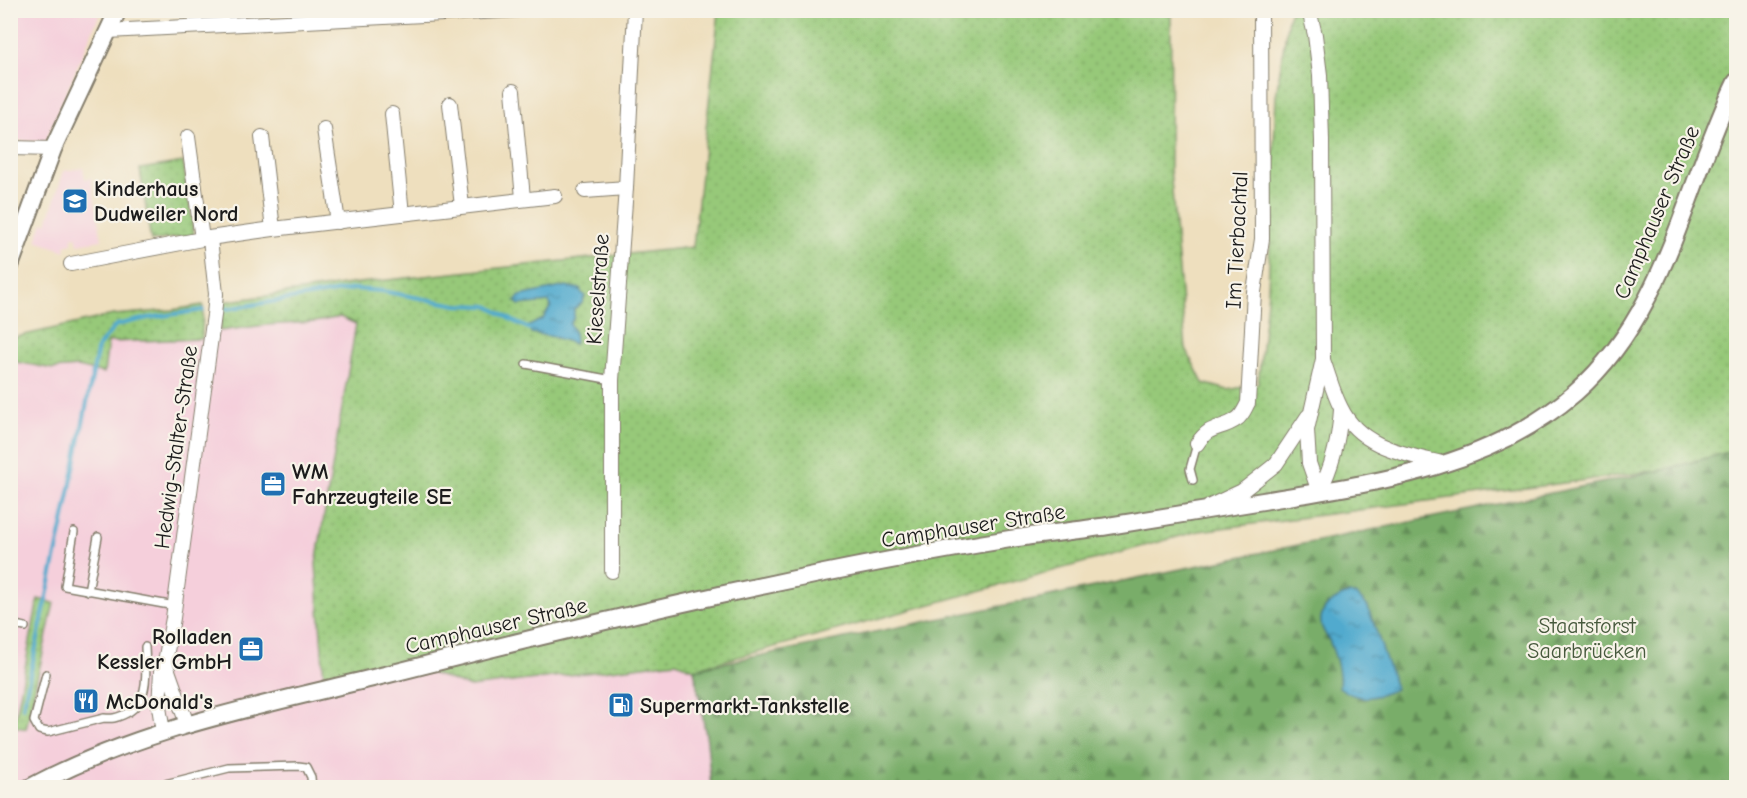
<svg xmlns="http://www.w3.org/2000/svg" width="1747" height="798" viewBox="0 0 1747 798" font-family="'Comic Neue',sans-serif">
<defs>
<pattern id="grass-dots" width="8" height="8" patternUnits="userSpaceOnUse" patternTransform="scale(1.5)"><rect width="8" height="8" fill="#97c979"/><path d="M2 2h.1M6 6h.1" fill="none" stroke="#82ac68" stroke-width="1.8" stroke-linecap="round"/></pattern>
<pattern id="forest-firs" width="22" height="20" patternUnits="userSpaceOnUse" patternTransform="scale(1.5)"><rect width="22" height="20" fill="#79ad69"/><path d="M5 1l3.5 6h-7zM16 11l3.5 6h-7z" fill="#628c56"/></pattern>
<pattern id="water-ripples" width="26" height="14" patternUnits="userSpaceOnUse" patternTransform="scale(1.5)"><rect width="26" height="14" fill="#51aace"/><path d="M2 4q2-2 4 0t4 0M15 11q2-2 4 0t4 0" fill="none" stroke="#428aa6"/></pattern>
</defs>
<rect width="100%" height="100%" fill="#f7f3e8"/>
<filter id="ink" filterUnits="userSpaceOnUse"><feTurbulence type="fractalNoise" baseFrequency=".0167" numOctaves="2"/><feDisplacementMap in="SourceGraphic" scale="12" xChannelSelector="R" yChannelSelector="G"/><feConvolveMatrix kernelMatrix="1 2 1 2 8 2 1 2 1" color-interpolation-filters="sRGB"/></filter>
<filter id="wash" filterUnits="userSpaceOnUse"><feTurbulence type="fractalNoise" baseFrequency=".008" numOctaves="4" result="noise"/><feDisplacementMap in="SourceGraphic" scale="24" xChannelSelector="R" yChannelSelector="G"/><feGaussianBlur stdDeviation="1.35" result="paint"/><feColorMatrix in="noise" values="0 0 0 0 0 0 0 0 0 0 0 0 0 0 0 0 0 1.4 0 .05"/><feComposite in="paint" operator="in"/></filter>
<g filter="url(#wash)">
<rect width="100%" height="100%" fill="#eedfbe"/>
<g fill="#f5cfdb">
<polygon points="11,10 101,11 45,142 11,140"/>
<polygon points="83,168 85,179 91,178 102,240 78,244 76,236 72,237 72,243 65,245 66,251 36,241 43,222 47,223 64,171"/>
<polygon points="340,317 356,324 316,564 406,664 470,687 676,662 694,669 707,741 711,787 11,787 10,361 53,369 78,367 103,373 108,342 202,339 220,331 266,325 315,322"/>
</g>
<g fill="url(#grass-dots)" stroke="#5a724a" stroke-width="1.5">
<polygon points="719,11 1171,11 1170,168 1186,349 1203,383 1228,390 1258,384 1268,290 1276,96 1288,19 1291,11 1736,11 1736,450 1663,470 1199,531 694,669 676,662 470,687 406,664 324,679 316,564 356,324 340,317 315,322 266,325 220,331 222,302 350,284 693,247"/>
<polygon points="183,162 194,235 151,241 140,169"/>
<polygon points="203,305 202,339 108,342 104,373 78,367 53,369 11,361 11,338 113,315 173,310"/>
<polygon points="38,599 54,603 26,729 14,726"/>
</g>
<polygon fill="url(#forest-firs)" stroke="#4a6442" stroke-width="1.5" points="1736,450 1736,787 711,787 707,741 694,669 1663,470"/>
<g fill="url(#water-ripples)" stroke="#366375" stroke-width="1.5">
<polygon points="566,286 581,289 580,291 585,296 582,303 574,309 574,317 570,324 574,331 575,344 554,337 531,333 529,326 543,319 551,306 549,302 519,305 515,301 520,296"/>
<path d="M 1348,594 L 1357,595 L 1368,607 L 1396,689 C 1374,698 1359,703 1339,687 C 1341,671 1335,655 1329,640 C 1326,635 1321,628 1321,623 C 1319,607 1336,598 1348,594 Z"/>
</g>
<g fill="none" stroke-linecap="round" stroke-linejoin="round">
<g stroke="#51aace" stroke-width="4">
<polyline points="226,309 354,289 382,291 457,305 488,306 515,322 530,329"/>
<polyline points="23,707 65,513 98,347 116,325 148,318 203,310"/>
</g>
</g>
</g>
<g filter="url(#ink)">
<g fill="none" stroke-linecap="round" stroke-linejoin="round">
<g stroke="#857e6d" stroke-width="10">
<g id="service">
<polyline points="526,364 612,380"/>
<polyline points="1193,480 1190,469 1197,444"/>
<polyline points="74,532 65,586 175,606"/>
<polyline points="88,591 98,537"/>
<polyline points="10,624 25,627"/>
<path d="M 46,674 L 34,721 L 39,730 L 48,732 L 104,718 C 112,719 116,718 123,715 C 151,703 146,672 145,647"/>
<polyline points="149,788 229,768 298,766 306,767 311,777 312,788"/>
</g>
</g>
<g stroke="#857e6d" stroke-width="16">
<g id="minor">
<polyline points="1309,10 1315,35 1320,75 1322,141 1323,359 1307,430 1309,463 1319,492"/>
<polyline points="108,31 520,10"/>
<polyline points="513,91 523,198"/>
<polyline points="450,104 462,206"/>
<polyline points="392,114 402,214"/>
<polyline points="324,129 338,222"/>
<polyline points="188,137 202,239"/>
<polyline points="262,137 273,229"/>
<polyline points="10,148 53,149"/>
<polyline points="585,191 626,188"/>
<polyline points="71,264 202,239 273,229 555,196"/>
<path d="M 1323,360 C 1329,376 1333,393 1341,408 C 1360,448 1406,454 1445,464"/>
<path d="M 1197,444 C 1211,423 1220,431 1237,419 C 1243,415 1245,408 1248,403 L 1254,292 L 1262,239 L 1261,10"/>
<path d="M 1319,492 C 1333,466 1339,439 1341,410"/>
<polyline points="1210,506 1242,491 1276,464 1308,416"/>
<polyline points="612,571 612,380 626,188 635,10"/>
<polyline points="165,662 187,724"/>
<polyline points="163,732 159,707 161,671 165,662 173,618 214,315 216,294 210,239"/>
</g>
</g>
<g stroke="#857e6d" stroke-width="20">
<g id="tertiary">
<polyline points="10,266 53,149 118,10"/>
<path d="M 29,788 C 140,728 264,705 385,675 C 591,623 800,573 1010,539 C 1043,534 1075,531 1108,526 C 1160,518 1211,509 1263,501 C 1373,483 1487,469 1575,393 C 1667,313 1685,186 1736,82"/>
</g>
</g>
<use href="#service" stroke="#fff" stroke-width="7"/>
<use href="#minor" stroke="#fff" stroke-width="14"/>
<use href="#tertiary" stroke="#fff" stroke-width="16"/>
</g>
</g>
<defs>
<g id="school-square" transform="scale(1.35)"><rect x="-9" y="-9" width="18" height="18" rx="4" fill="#1f6fb2" stroke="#f7f3e8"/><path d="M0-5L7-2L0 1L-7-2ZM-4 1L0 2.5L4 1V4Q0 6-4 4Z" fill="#fff"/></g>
<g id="office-square" transform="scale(1.35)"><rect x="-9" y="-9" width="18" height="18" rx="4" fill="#1f6fb2" stroke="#f7f3e8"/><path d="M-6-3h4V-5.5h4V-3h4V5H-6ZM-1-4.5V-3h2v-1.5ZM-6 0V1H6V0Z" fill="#fff"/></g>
<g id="restaurant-square" transform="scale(1.35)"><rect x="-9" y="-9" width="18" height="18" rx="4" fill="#1f6fb2" stroke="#f7f3e8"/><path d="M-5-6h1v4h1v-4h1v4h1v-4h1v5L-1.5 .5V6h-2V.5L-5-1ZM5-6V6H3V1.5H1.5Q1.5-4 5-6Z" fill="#fff"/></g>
<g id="fuel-square" transform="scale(1.35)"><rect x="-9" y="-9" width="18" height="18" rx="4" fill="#1f6fb2" stroke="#f7f3e8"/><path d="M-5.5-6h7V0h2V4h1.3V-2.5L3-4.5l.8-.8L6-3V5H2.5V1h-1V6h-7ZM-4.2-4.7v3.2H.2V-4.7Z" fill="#fff"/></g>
</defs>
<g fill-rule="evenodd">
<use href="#school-square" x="75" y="201"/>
<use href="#office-square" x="273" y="484"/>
<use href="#office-square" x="251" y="649"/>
<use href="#restaurant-square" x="86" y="701"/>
<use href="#fuel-square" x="621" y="705"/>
</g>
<g text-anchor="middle" stroke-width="4.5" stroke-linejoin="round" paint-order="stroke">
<g font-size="22" font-weight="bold" fill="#1c1c1c" stroke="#f7f3e8" text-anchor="start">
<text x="94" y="196">Kinderhaus<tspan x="94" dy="25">Dudweiler Nord</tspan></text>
<text x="292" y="479">WM<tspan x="292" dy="25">Fahrzeugteile SE</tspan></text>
<text x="232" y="644" text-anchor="end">Rolladen<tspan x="232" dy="25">Kessler GmbH</tspan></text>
<text x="106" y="709">McDonald's</text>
<text x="640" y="713">Supermarkt-Tankstelle</text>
</g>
<g font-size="22" fill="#1c1c1c" stroke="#f7f3e8">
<text transform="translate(1656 212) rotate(-67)" y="8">Camphauser Straße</text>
<text transform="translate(1236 240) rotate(-87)" y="8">Im Tierbachtal</text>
<text transform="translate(597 289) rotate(-86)" y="8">Kieselstraße</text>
<text transform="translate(175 447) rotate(-82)" y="8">Hedwig-Stalter-Straße</text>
<text transform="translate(973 525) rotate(-9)" y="8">Camphauser Straße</text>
<text transform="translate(496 625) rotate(-13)" y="8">Camphauser Straße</text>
</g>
<g font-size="22" fill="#47593d" stroke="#f7f3e8">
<text x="1587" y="633">Staatsforst<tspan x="1587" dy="25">Saarbrücken</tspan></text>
</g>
</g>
<rect width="1747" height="798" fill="none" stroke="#f7f3e8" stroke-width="36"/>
</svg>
